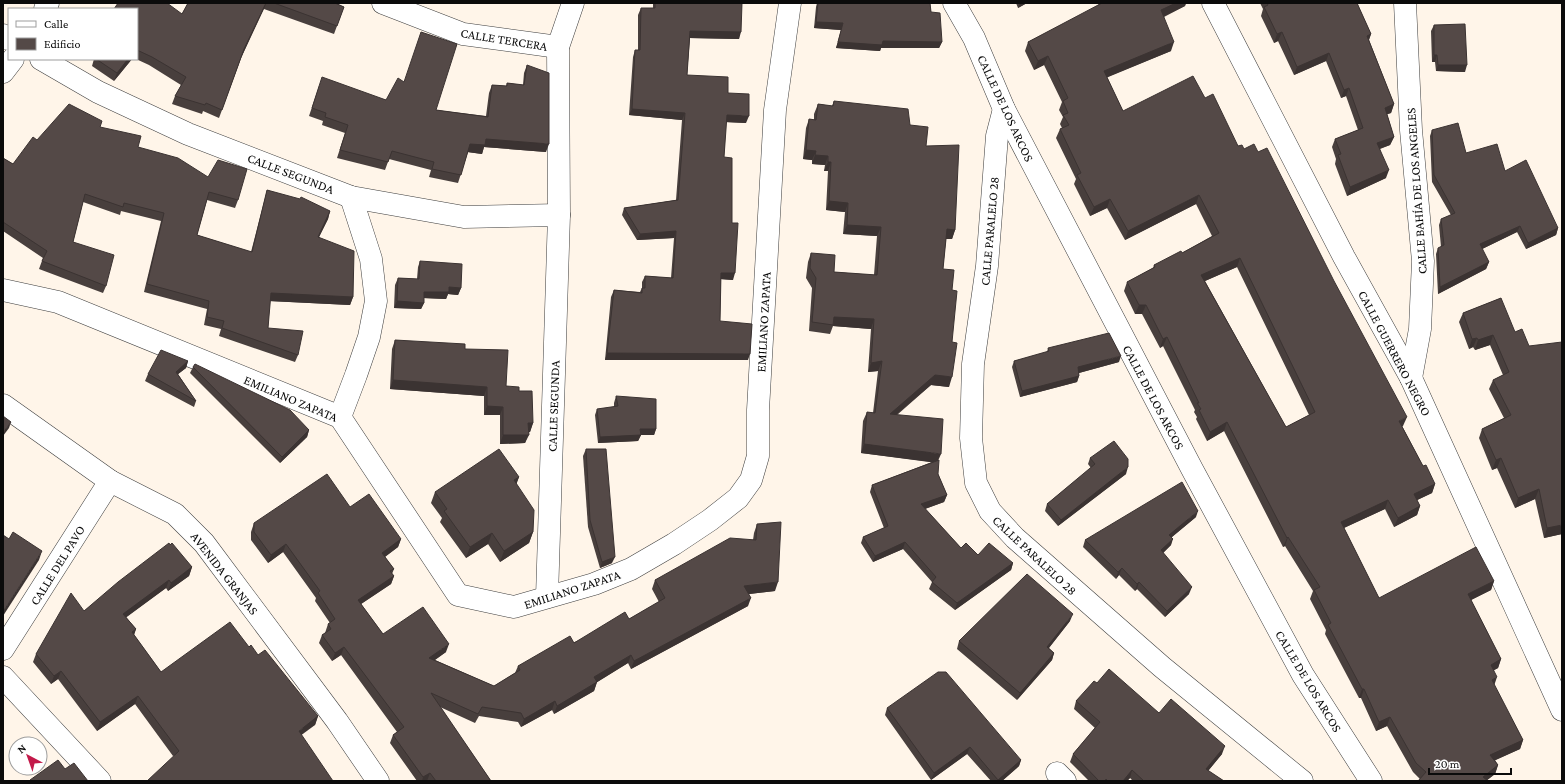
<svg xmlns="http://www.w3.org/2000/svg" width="1565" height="784" viewBox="0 0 1565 784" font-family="'Crimson Pro',serif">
<rect width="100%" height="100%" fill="#fff5e9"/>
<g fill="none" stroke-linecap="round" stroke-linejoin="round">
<g stroke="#3e3e3e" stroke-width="23">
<g id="minor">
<polyline points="383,3 463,34 558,47"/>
<polyline points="954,3 974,38 1004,109 1192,469 1303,675 1371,781"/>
<polyline points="1213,3 1344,257 1411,378 1562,710"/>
<polyline points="1405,3 1411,130 1423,261 1420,329 1411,378"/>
<polyline points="45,9 48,3"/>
<polyline points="3,35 9,39"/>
<polyline points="41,59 98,92 188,134 351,197 464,217 559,215"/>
<polyline points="3,72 13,59"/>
<polyline points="1004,109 997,136 987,266 973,364 971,438 976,483 990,511 1015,538 1162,667 1302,781"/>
<polyline points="3,290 58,302 340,417 458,595 514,607 594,584 631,569 674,544 710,520 738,498 751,480 758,456 758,410 775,110 790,3"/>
<polyline points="3,405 110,481 175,514 204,543 337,721 378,781"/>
<polyline points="340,417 356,375 369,337 376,301 371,259 351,197"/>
<polyline points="547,597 559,215 558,47 573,3"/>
<polyline points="3,649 110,481"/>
<polyline points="3,677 100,781"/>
<polyline points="1057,773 1065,781"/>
</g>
</g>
<use href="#minor" stroke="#fff" stroke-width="22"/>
</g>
<g fill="#483f3d" fill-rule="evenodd">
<polygon points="188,3 335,3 344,7 334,34 264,9 241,58 219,118 203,111 202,114 172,104 175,96 181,85 149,65 136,59 137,59 137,9 182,14"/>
<polygon points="653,3 742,3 739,39 690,38 687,75 728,93 746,123 726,122 724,157 732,223 733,280 721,279 720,321 748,360 605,360 611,297 614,290 640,292 642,288 642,282 645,276 671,278 674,238 637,240 622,215 624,208 676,200 682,120 629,115 633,57 635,50 638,50 638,15 641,8 653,8"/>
<polygon points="817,3 930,3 931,12 942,42 939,48 881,48 880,51 836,48 841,30 814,28 816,7"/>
<polygon points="1016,3 1027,3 1018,8"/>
<path d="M 1099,3 L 1186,3 L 1185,6 L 1164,17 L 1171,51 L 1107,77 L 1123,111 L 1205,98 L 1238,146 L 1403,426 L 1402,426 L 1423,466 L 1435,484 L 1432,493 L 1417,500 L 1420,506 L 1417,515 L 1394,527 L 1385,509 L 1344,528 L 1379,598 L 1494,581 L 1491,590 L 1471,600 L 1501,659 L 1498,668 L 1494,670 L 1494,685 L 1523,740 L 1520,749 L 1495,760 L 1498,765 L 1495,774 L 1487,780 L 1420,779 L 1413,772 L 1387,726 L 1376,731 L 1361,698 L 1359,698 L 1325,634 L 1326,630 L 1310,599 L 1313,591 L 1285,546 L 1283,547 L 1224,431 L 1207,441 L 1196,419 L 1197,417 L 1194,412 L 1195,410 L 1163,346 L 1160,348 L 1142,314 L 1135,314 L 1124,291 L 1127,282 L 1153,268 L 1154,265 L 1182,253 L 1212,236 L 1196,204 L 1125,240 L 1107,208 L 1090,216 L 1074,184 L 1076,179 L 1056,138 L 1060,129 L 1062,128 L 1060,124 L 1063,117 L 1059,110 L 1062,102 L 1044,65 L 1034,70 L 1025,51 L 1028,42 L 1098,6 ZM 1237,267 L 1309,415 L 1286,427 L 1205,281 Z"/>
<polygon points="1260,3 1357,3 1371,34 1369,40 1394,104 1391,113 1387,114 1394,137 1390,145 1380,149 1386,178 1347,196 1335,164 1336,159 1332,147 1335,139 1358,130 1346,96 1341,98 1326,61 1294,75 1278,41 1274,43 1261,16 1263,9"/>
<polygon points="1434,25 1465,72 1436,71 1435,62 1432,62 1431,31"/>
<polygon points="94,59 132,59 114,81 92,66"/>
<polygon points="527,65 546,152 484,147 482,154 468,152 458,183 429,177 431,170 389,159 385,170 337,158 345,133 322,125 323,121 309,116 319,86 436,110 486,116 489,93 492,85 506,86 507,83 523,85 524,73"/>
<polygon points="834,101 910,125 926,146 955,230 952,239 946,239 943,269 952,290 952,342 949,387 931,385 897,415 938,460 938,474 947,495 944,502 925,509 961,548 978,555 1013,563 1011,570 955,610 929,589 932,582 903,549 873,562 861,543 863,537 884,528 870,492 872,485 932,462 861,453 863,421 867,412 873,413 878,371 868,372 871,329 833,326 830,334 809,331 812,288 806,278 808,262 811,253 834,272 874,275 877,236 843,234 845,212 826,210 828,171 824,171 825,165 812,164 812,160 803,159 806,128 809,119 814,120 814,114 818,104 832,106"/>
<polygon points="100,127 238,200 235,208 207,200 197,235 251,252 265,198 267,190 330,211 328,219 319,237 353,297 350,305 270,301 268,328 298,355 295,362 219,336 221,329 204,325 207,309 144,292 161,221 121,211 120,215 83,202 73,242 106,286 103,293 39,269 43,258 3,231 3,158 13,164 37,140"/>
<polygon points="1432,130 1466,153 1505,171 1558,228 1556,235 1526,249 1517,232 1482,249 1489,262 1486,269 1438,294 1436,254 1438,248 1441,247 1439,225 1441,219 1451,215 1432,182 1430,136"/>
<polygon points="420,261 461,288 458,295 448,294 446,299 424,298 424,303 421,309 394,308 395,285 398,278 417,279 418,267"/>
<polygon points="1501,298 1562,534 1544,538 1535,499 1515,508 1497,468 1492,470 1479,438 1482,429 1504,418 1489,389 1493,380 1503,375 1490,345 1475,350 1473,347 1469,349 1459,322 1463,313"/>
<polygon points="395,340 465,349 506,386 519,391 533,423 530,432 529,432 525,443 500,444 500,415 484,415 484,396 390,389 392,349"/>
<polygon points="1048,348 1119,362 1079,373 1079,376 1077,382 1020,397 1012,367 1014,361 1047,352"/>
<polygon points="188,361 186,368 178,374 196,401 194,407 145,381 148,374"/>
<polygon points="193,367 309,430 307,437 280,463 190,373"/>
<polygon points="616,396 656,429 654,435 641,435 638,441 598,443 595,415 597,409 614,407 614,403"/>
<polygon points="586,449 612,563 600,568 588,527 583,456"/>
<polygon points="1090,458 1126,474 1058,526 1045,511 1047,504 1091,468 1088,464"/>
<polygon points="519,477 516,484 533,532 529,543 500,562 488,544 466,558 440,522 442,518 431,503 435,492"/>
<polygon points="350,507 401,539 398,547 385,557 394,569 392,574 394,576 391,584 361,604 383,634 446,652 435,660 494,686 515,673 518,666 629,619 659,602 652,589 655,580 753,540 754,533 757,524 775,591 749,594 748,606 631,669 628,663 597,682 594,691 554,714 552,710 521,727 518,722 479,716 475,723 440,707 491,781 417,781 390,743 393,735 397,732 341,655 332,661 319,643 322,635 325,633 328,624 330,623 315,601 316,598 283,552 268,563 251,540 251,532 254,523"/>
<polygon points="1196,517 1172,537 1171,545 1163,553 1189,594 1165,617 1137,589 1135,591 1119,575 1116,579 1083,547 1085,540"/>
<polygon points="170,545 192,567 189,576 168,591 166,588 126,617 136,629 134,635 161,672 249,647 258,655 318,716 315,725 173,756 135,704 97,731 58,679 51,684 33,662 36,654 84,611"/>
<polygon points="1070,621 1049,648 1054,653 1052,660 1017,700 957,649 959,641"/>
<polygon points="1097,683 1159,713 1222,754 1208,771 1224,781 1133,781 1130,778 1127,781 1089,781 1070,762 1073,754 1095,728 1074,709 1076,701"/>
<polygon points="887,708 1021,760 1019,766 1002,781 991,781 967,754 931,780 885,715"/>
</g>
<g fill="#3b3332">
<polygon points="266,3 241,58 219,118 244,49"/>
<polygon points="1020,3 1027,3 1018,8"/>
<polygon points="1176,3 1186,3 1185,6 1158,19 1161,10"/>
<polygon points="816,22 843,23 841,30 814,28"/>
<polygon points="690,31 741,32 739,39 688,38"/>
<polygon points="1282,32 1278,41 1274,43 1277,34"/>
<polygon points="1371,34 1368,42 1367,36"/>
<polygon points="883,41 942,42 939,48 881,48 880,51 836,48 838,42"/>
<polygon points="1174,42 1171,51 1101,80 1104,71"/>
<polygon points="1329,53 1326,61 1294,75 1297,67"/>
<polygon points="1434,55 1437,55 1435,62 1432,62"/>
<polygon points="1048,56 1044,65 1034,70 1038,61"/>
<polygon points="128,59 132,59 114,81 117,73"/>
<polygon points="1438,65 1467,65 1465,72 1436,71"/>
<polygon points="1349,88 1346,96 1341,98 1344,90"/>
<polygon points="1394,104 1391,113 1382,116 1385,108"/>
<polygon points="632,109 685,113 682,120 629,115"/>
<polygon points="727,115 749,116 746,123 724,122"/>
<polygon points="1394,137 1390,145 1373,151 1377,143"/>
<polygon points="486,139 549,144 546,152 484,147 482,154 467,152 470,144"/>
<polygon points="806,150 816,151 812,160 803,159"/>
<polygon points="815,155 828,156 825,165 812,164"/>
<polygon points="828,162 831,162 828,171 824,171"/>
<polygon points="1389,170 1386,178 1347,196 1350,187"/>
<polygon points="1199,195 1196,204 1125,240 1128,231"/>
<polygon points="1110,199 1107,208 1090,216 1094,207"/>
<polygon points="829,201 848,203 845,212 826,210"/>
<polygon points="330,211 328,219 315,245 318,237"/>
<polygon points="847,225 881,227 877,236 843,234"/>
<polygon points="1520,226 1517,232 1478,251 1480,244"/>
<polygon points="1558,228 1556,235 1526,249 1528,243"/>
<polygon points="947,229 955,230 952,239 944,239"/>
<polygon points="676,231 674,238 637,240 640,234"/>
<polygon points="1240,258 1237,267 1198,284 1201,275"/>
<polygon points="1489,262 1486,269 1438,294 1440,287"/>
<polygon points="721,273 735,273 733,280 719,279"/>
<polygon points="449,287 461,288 458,295 448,294 446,299 422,298 424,292"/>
<polygon points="271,293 353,297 350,305 268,301"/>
<polygon points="397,301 424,303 421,309 394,308"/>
<polygon points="1139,305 1146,305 1142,314 1135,314"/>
<polygon points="834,317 874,319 871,329 833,326"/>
<polygon points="1493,335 1490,345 1475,350 1478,340"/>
<polygon points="1167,337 1163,346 1160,348 1163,339"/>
<polygon points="1477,338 1473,347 1469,349 1472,339"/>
<polygon points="607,353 750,354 748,360 605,360"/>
<polygon points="1121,356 1119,362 1075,374 1078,367"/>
<polygon points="188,361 186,368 173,378 176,372"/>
<polygon points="882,361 878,371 868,372 871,363"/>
<polygon points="935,375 952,377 949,387 931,385 886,423 890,414"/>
<polygon points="1079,376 1077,382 1020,397 1022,391"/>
<polygon points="393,380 487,387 484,396 390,389"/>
<polygon points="487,406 503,407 500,415 484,415"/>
<polygon points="1407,417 1403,426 1396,430 1399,421"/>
<polygon points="11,422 9,428 3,436 3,433"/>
<polygon points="1227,422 1224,431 1207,441 1210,432"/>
<polygon points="528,423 533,423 530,432 525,432"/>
<polygon points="640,429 656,429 654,435 641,435 638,441 598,443 600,437"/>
<polygon points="309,430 307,437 280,463 282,457"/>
<polygon points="503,435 529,435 525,443 500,444"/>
<polygon points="864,444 941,454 937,463 861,453"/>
<polygon points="1501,458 1497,468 1492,470 1496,460"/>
<polygon points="1128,467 1126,474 1058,526 1061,520"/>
<polygon points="519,477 515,488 514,480"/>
<polygon points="1435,484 1432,493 1411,503 1414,494"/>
<polygon points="1539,489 1535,499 1515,508 1518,498"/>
<polygon points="947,495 944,502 919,511 921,504"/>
<polygon points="1388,500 1385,509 1337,531 1341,522"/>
<polygon points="1420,506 1417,515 1394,527 1398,518"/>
<polygon points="1198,511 1196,517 1167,541 1169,535"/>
<polygon points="1562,525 1562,534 1544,538 1547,528"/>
<polygon points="533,532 529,543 500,562 504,551"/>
<polygon points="492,533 488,544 466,558 470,547"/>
<polygon points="1288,537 1285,546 1283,547 1287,538"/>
<polygon points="401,539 398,547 379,561 382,553"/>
<polygon points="1173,539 1171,545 1159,557 1161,550"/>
<polygon points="905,542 903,549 873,562 875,556"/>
<polygon points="286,544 283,552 268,563 271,555"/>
<polygon points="42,551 39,560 3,616 3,612"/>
<polygon points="615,557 612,563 600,568 602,562"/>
<polygon points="1013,563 1011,570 955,610 957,603"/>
<polygon points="192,567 189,576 168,591 171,583"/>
<polygon points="1122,568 1119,575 1116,579 1118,572"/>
<polygon points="394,576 391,584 355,608 358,600"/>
<polygon points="169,580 166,588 120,622 123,614"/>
<polygon points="1494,581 1491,590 1465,603 1468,594"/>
<polygon points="778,582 775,591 741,595 744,586"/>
<polygon points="1139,582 1137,589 1135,591 1137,584"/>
<polygon points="1192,587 1189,594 1165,617 1167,611"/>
<polygon points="751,598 748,606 631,669 634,661"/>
<polygon points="1073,614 1070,621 1044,654 1047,647"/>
<polygon points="136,629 133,637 132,632"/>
<polygon points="449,644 446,652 426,666 429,658"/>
<polygon points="344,647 341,655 332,661 335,653"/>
<polygon points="1054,653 1052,660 1017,700 1020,693"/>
<polygon points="631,655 628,663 591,686 594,677"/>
<polygon points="1501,659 1498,668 1487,674 1491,665"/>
<polygon points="61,671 58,679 51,684 54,676"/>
<polygon points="1497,677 1494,686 1492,680"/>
<polygon points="597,682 594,691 554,714 557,706"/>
<polygon points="1362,689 1364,689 1361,698 1359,698"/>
<polygon points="138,696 135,704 97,731 100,722"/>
<polygon points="555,701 552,710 521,727 524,719"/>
<polygon points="318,716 315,725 296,739 299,731"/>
<polygon points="1390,717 1387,726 1376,731 1379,722"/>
<polygon points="1523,740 1520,749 1487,764 1490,755"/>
<polygon points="1225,746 1222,754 1203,777 1206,769"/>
<polygon points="970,747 967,754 931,780 934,773"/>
<polygon points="1021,760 1019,766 1002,781 997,781 998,780"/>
<polygon points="1498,765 1495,774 1486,781 1483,777"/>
<polygon points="1132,770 1130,778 1127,781 1123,781"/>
<polygon points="430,773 427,781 422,781 423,777"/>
</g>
<g fill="#544947" stroke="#3b3332" fill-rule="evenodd">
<polygon points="118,3 167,3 182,14 188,3 266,3 244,49 222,110 206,103 205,105 175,96 186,77 152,57 137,50 137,9 114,9"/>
<polygon points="274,3 335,3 344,7 337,26"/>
<polygon points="655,3 742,3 741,32 690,31 687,75 728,77 728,93 749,94 749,116 727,115 724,157 732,158 732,223 738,223 735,273 721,273 720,321 752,324 750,354 607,353 614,290 642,293 642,288 645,288 645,276 673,278 676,231 640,234 624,208 678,200 685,113 632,109 635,50 640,50 641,8 655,8"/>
<polygon points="818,3 930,3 931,12 940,13 942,42 883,41 882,45 838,42 843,23 816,22"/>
<path d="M 1102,3 L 1176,3 L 1161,10 L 1174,42 L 1104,71 L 1123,111 L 1193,76 L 1205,98 L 1213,94 L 1238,146 L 1242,145 L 1244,149 L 1254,144 L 1258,152 L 1267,148 L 1334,281 L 1407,417 L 1399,421 L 1423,466 L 1426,465 L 1435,484 L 1414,494 L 1420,506 L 1398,518 L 1388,500 L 1341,522 L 1379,598 L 1476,547 L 1494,581 L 1468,594 L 1501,659 L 1491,665 L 1497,677 L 1492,680 L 1523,740 L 1490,755 L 1498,765 L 1483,777 L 1488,781 L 1418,781 L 1426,772 L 1416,763 L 1390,717 L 1379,722 L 1364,689 L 1362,689 L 1328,625 L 1331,623 L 1314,590 L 1320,587 L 1288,537 L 1287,538 L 1227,422 L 1210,432 L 1199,410 L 1201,409 L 1197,403 L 1199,403 L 1167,337 L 1163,339 L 1146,305 L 1139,305 L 1127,282 L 1155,267 L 1154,265 L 1181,251 L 1182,253 L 1219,233 L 1199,195 L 1128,231 L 1110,199 L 1094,207 L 1077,175 L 1081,173 L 1060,129 L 1069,125 L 1063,115 L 1068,113 L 1063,101 L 1068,98 L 1048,56 L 1038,61 L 1028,42 ZM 1240,258 L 1315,412 L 1286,427 L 1201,275 Z"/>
<polygon points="1267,3 1357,3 1371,34 1367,36 1394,104 1385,108 1394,137 1377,143 1389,170 1350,187 1338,155 1341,154 1335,139 1363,128 1349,88 1344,90 1329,53 1297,67 1282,32 1277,34 1264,7 1268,5"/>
<polygon points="1465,24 1467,65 1438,65 1437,55 1434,55 1434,25"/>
<polygon points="421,32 457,44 436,110 488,117 492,85 507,86 507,83 524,85 527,65 549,73 549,144 486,139 485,145 470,144 461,175 432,169 434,162 392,151 388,162 340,150 348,125 325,117 326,113 312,108 322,77 386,100 398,78 404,82"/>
<polygon points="96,59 128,59 117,73"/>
<polygon points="834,101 908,109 910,125 928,127 926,146 959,145 955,230 947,229 943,269 954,270 952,290 957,291 952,342 957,343 952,377 935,375 890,414 943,419 941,454 864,444 867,412 875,413 882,361 871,363 874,319 834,317 833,325 812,322 816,278 810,268 811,253 835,255 834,272 877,275 881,227 847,225 848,203 829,201 831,162 828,162 828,156 815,155 816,151 806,150 809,119 816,120 818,104 833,106"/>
<polygon points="69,104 102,121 100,127 141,136 138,147 178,158 208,177 218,160 247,169 238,200 209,192 197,235 252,252 267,190 300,199 301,197 330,211 318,237 354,251 353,297 271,293 268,328 303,331 298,355 222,328 224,321 207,317 209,301 147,284 164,213 124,203 123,207 85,194 73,242 114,255 106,286 42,261 47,251 3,222 3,158 13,164 33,137 37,140"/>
<polygon points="1458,123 1466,153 1497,144 1505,171 1526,160 1558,228 1528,243 1520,226 1480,244 1489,262 1440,287 1438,248 1444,245 1441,219 1455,213 1434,175 1432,130"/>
<polygon points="420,261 462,264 461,288 449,287 449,292 424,292 424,303 397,301 398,278 419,279"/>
<polygon points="1501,298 1515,332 1522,329 1529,346 1562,342 1562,525 1547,528 1539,489 1518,498 1501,458 1496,460 1482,429 1511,415 1493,380 1509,372 1493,335 1478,340 1477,338 1472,339 1463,313"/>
<polygon points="1109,333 1121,356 1078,367 1079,376 1022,391 1014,361 1049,351 1048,348"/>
<polygon points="395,340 465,344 465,349 508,350 506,386 519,387 519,391 532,391 533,423 528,423 529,435 503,435 503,407 487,406 487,387 393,380"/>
<polygon points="161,350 188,361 176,372 196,401 148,374"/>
<polygon points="195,364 290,410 309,430 282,457 193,367"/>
<polygon points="616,396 656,399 656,429 640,429 641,435 600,437 597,409 618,406"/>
<polygon points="3,416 11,422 3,433"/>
<polygon points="1114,441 1128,459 1128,467 1061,520 1047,504 1095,464 1090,458"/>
<polygon points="499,449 519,477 514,480 534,510 533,532 504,551 492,533 470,547 444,511 447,509 435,492"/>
<polygon points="586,449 606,449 615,557 602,562 590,520"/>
<polygon points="939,460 938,474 947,495 921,504 961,548 966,543 978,555 989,543 1013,563 957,603 932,582 936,577 905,542 875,556 863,537 888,526 872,485"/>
<polygon points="327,474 350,507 369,494 401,539 382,553 394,569 390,571 394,576 358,600 383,634 423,607 449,644 429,658 494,686 520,670 518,666 570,636 574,643 625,612 629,619 665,598 655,580 730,538 756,540 757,524 781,522 778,582 744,586 751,598 634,661 631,655 594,677 597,682 557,706 555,701 524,719 521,713 482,707 478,714 431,693 491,781 436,781 430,773 423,777 393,735 404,727 344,647 335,653 322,635 331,629 328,624 335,619 318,593 320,591 286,544 271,555 254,532 254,523"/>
<polygon points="1182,482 1198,511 1169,535 1173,539 1161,550 1192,587 1167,611 1139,582 1137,584 1122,568 1118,572 1085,540"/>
<polygon points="13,532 42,551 3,612 3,535 9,539"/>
<polygon points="169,543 170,545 172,543 192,567 171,583 169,580 123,614 136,629 132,632 161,672 230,622 249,647 251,645 258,655 265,650 318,716 299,731 333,781 147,781 179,751 138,696 100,722 61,671 54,676 36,654 71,593 84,611 118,582"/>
<polygon points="1027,574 1073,614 1047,647 1054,653 1020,693 959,641"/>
<polygon points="1109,669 1159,713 1171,699 1225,746 1206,769 1224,781 1144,781 1132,770 1123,781 1108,781 1106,779 1105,781 1099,781 1073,754 1100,722 1076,701 1094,681 1097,683"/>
<polygon points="938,672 946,672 1021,760 998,780 970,747 934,773 887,708"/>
<polygon points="58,760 65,769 74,763 88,781 31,781 30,780"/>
</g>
<g text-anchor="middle" stroke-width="4" stroke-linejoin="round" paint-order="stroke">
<g font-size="13" fill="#0b0b0b" stroke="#fff">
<text transform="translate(504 39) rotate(9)" y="5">CALLE TERCERA</text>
<text transform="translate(1006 108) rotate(65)" y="5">CALLE DE LOS ARCOS</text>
<text transform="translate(291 173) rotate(21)" y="5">CALLE SEGUNDA</text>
<text transform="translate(1416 191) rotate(-94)" y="5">CALLE BAHÍA DE LOS ANGELES</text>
<text transform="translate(989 231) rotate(-85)" y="5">CALLE PARALELO 28</text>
<text transform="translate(763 322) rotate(-87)" y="5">EMILIANO ZAPATA</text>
<text transform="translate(1395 353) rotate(62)" y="5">CALLE GUERRERO NEGRO</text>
<text transform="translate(1154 397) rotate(62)" y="5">CALLE DE LOS ARCOS</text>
<text transform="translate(291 398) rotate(23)" y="5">EMILIANO ZAPATA</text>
<text transform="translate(553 406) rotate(-88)" y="5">CALLE SEGUNDA</text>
<text transform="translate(1035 555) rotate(43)" y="5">CALLE PARALELO 28</text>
<text transform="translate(57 565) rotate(-58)" y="5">CALLE DEL PAVO</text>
<text transform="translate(225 573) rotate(52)" y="5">AVENIDA GRANJAS</text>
<text transform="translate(572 589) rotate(-18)" y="5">EMILIANO ZAPATA</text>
<text transform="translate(1309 681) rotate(59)" y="5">CALLE DE LOS ARCOS</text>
</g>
</g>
<rect width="1565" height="784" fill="none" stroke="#0b0b0b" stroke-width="8"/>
<rect x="8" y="8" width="130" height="52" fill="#ffffff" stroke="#9d9d9d"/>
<rect x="16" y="21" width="20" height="6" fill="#ffffff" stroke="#9d9d9d"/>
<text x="44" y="28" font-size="12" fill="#0b0b0b">Calle</text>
<rect x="16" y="38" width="20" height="12" fill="#544947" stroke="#9d9d9d"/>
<text x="44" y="48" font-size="12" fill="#0b0b0b">Edificio</text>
<g transform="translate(28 756) rotate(319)"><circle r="19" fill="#ffffff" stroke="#9d9d9d"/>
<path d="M0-3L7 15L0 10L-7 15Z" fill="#c31a4a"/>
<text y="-6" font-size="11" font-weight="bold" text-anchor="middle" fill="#0b0b0b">N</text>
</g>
<path d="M1429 768v6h82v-6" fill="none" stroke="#0b0b0b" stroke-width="2"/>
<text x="1435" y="768" font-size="12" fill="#0b0b0b" stroke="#ffffff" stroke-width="3" paint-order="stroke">20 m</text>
</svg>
